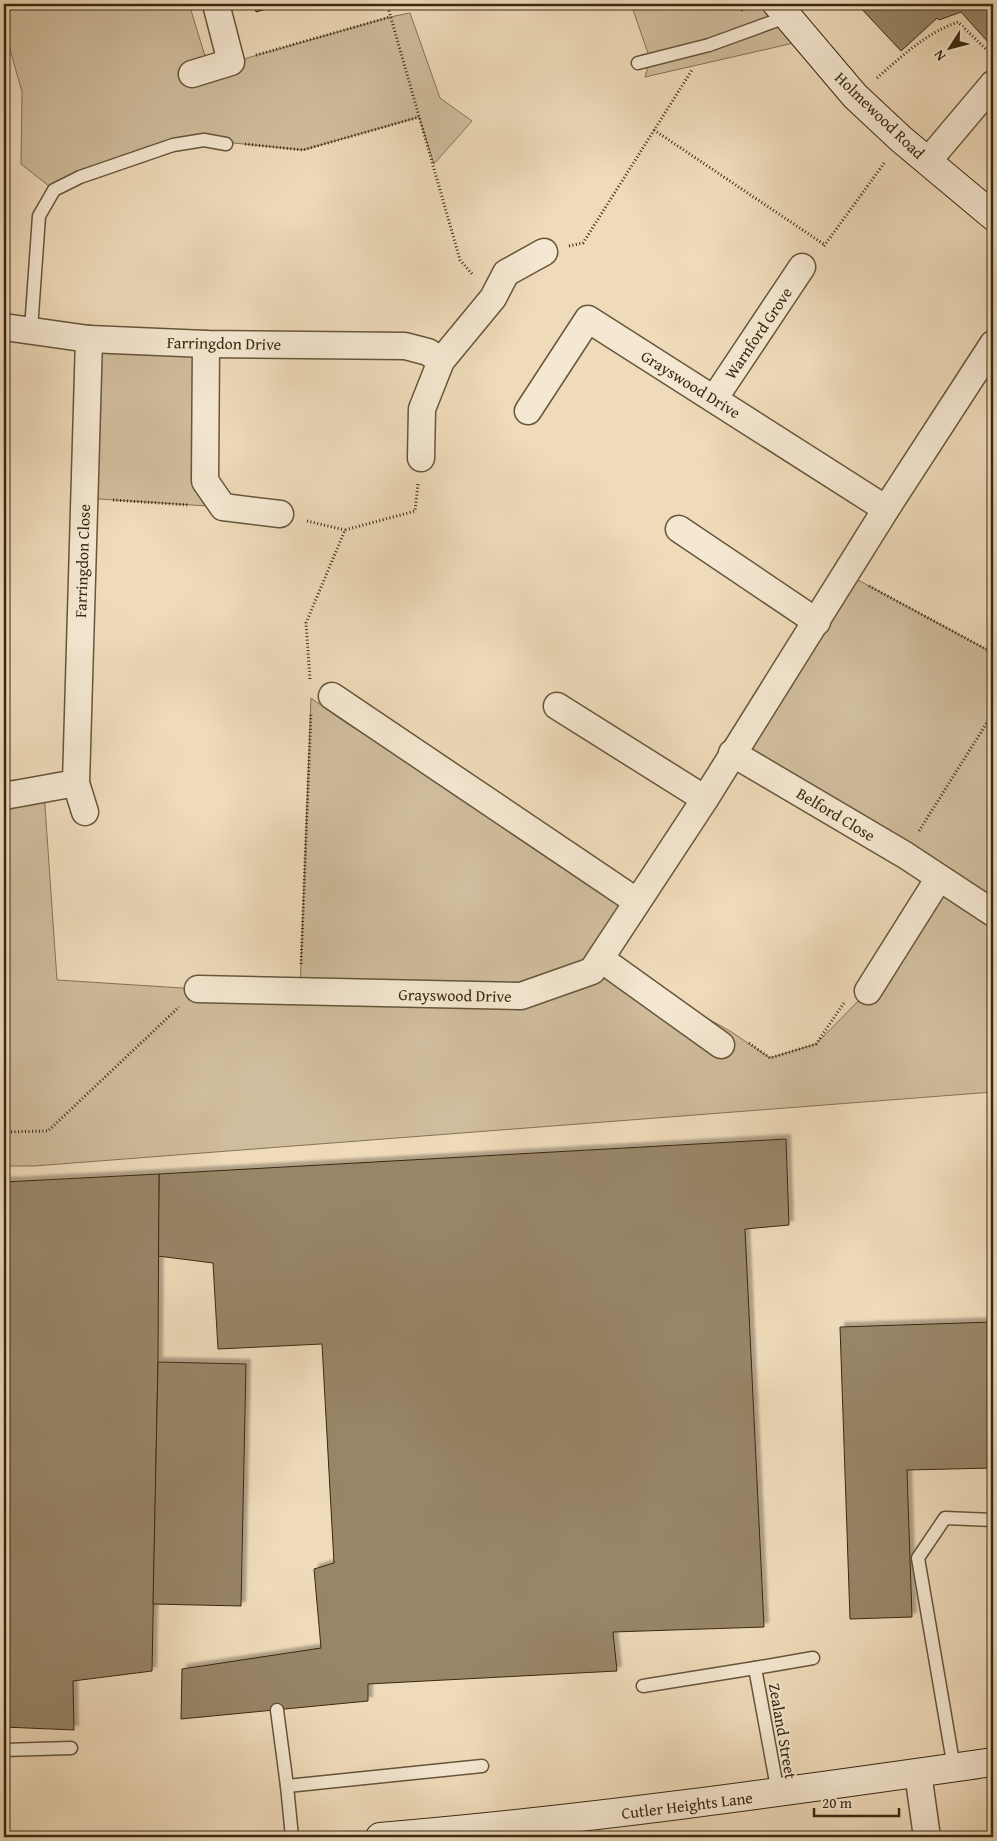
<svg xmlns="http://www.w3.org/2000/svg" width="997" height="1841" viewBox="0 0 997 1841" font-family="'Gentium Book Plus',serif">
<defs>
<filter id="shadow"><feDropShadow dx="4.5" dy="-4.5" stdDeviation="1" flood-color="#0004"/></filter>
</defs>
<rect width="100%" height="100%" fill="#efdbba"/>
<filter id="stains"><feTurbulence type="fractalNoise" baseFrequency=".004" numOctaves="4"/><feColorMatrix values="0 0 0 0 .2 0 0 0 0 .09 0 0 0 0 .02 0 0 0 .5 -.17"/></filter>
<radialGradient id="worn" r=".72"><stop offset=".6" stop-color="#630" stop-opacity="0"/><stop offset="1" stop-color="#630" stop-opacity=".3"/></radialGradient>
<g fill="#d0bd9d" stroke="#847356">
<polygon points="4,4 189,4 209,69 390,17 410,13 440,98 472,121 434,164 419,117 303,150 204,140 54,190 21,164 22,92 4,28"/>
<polygon points="631,4 777,4 807,40 645,77 650,59"/>
<polygon points="89,339 206,344 205,481 223,507 84,498"/>
<polygon points="847,574 993,653 993,1092 34,1166 4,1166 4,781 43,777 57,980 198,989 300,991 311,698 346,723 636,901 601,959 730,1031 770,1058 816,1044 868,991 939,878 732,753"/>
</g>
<g fill="#988668" stroke="#392910" filter="url(#shadow)">
<polygon points="254,4 283,4 256,12"/>
<polygon points="857,4 993,4 993,38 988,42 961,12 939,20 937,18 901,51"/>
<polygon points="786,1139 789,1225 745,1229 764,1627 613,1632 617,1671 368,1684 368,1701 181,1719 182,1669 321,1648 314,1569 334,1563 322,1344 218,1349 213,1263 158,1256 159,1174"/>
<polygon points="159,1174 158,1362 152,1671 73,1681 74,1730 4,1727 4,1182"/>
<polygon points="993,1322 993,1468 907,1470 912,1617 850,1619 840,1327"/>
<polygon points="158,1362 246,1364 241,1606 153,1604"/>
</g>
<g fill="none" stroke-linecap="round" stroke-linejoin="round">
<g stroke="#66563a" stroke-width="15">
<g id="lane">
<polyline points="638,63 709,45 786,17"/>
<polyline points="31,329 39,216 54,190 80,177 173,145 204,140 226,144"/>
<polyline points="755,1668 813,1658"/>
<polyline points="643,1686 755,1668 778,1793"/>
<polyline points="277,1710 287,1786"/>
<polyline points="4,1750 71,1748"/>
<polyline points="954,1768 918,1558 945,1518 993,1520"/>
<polyline points="292,1837 287,1786 482,1766"/>
</g>
</g>
<g stroke="#66563a" stroke-width="29">
<g id="street">
<polyline points="192,74 231,62 216,4"/>
<polyline points="928,161 993,84"/>
<polyline points="4,327 89,339 206,344 405,346 428,352 441,361"/>
<polyline points="206,344 205,481 223,507 280,514"/>
<polyline points="714,399 802,267"/>
<polyline points="528,411 588,319 886,509"/>
<polyline points="421,458 422,409 441,361 493,298 506,273 544,252"/>
<polyline points="679,529 817,622"/>
<polyline points="332,696 636,901"/>
<polyline points="557,706 705,799"/>
<polyline points="732,753 905,855 993,913"/>
<polyline points="4,796 76,783"/>
<polyline points="85,812 76,783 89,339"/>
<polyline points="601,959 721,1045"/>
<polyline points="198,989 521,996 592,971 705,799 886,509 993,344"/>
<polyline points="868,991 939,878"/>
<polyline points="918,1773 927,1837"/>
</g>
</g>
<g stroke="#392910" stroke-width="30">
<g id="secondary">
<polyline points="777,4 855,96 901,139 993,216"/>
<path d="M 380,1837 C 585,1820 789,1791 993,1762"/>
</g>
</g>
<g stroke="#392910" stroke-width="3" stroke-dasharray="1 2.5" stroke-linecap="butt">
<polyline points="387,4 460,260 473,275"/>
<polyline points="738,4 743,11"/>
<polyline points="256,55 390,17"/>
<path d="M 877,78 C 902,56 926,33 958,22 L 993,56"/>
<polyline points="654,130 825,245"/>
<polyline points="245,144 303,150 419,117"/>
<polyline points="569,246 583,243 692,70"/>
<polyline points="824,246 885,162"/>
<polyline points="113,500 189,505"/>
<polyline points="307,521 345,530"/>
<polyline points="869,586 993,653"/>
<polyline points="310,679 306,623 345,530 415,511 418,484"/>
<polyline points="919,831 993,713"/>
<polyline points="301,964 311,713"/>
<polyline points="749,1043 770,1058 816,1044 844,1003"/>
<polyline points="4,1132 48,1131 179,1007"/>
</g>
<use href="#lane" stroke="#f5e8d2" stroke-width="12"/>
<use href="#street" stroke="#f5e8d2" stroke-width="26"/>
<use href="#secondary" stroke="#f5e8d2" stroke-width="28"/>
</g>
<g text-anchor="middle" stroke-width="4" stroke-linejoin="round" paint-order="stroke">
<g font-size="16" fill="#392910" stroke="#f5e8d2">
<text transform="translate(880 115) rotate(44)" y="6">Holmewood Road</text>
<text transform="translate(758 333) rotate(-56)" y="6">Warnford Grove</text>
<text transform="translate(224 343) rotate(1)" y="6">Farringdon Drive</text>
<text transform="translate(691 384) rotate(32)" y="6">Grayswood Drive</text>
<text transform="translate(82 561) rotate(-88)" y="6">Farringdon Close</text>
<text transform="translate(836 814) rotate(31)" y="6">Belford Close</text>
<text transform="translate(455 995) rotate(1)" y="6">Grayswood Drive</text>
<text transform="translate(783 1731) rotate(80)" y="6">Zealand Street</text>
<text transform="translate(687 1805) rotate(-7)" y="6">Cutler Heights Lane</text>
</g>
</g>
<rect width="997" height="1841" fill="none" stroke="#efdbba" stroke-width="20"/>
<rect x="5" y="5" width="987" height="1831" fill="none" stroke="#392910" stroke-width="2.5"/>
<rect x="10" y="10" width="977" height="1821" fill="none" stroke="#392910"/>
<g transform="translate(950 48) rotate(234)" stroke="#f5e8d2" stroke-width="4" paint-order="stroke">
<path d="M0-4L9 19L0 12L-9 19Z" fill="#392910"/>
<text y="-8" font-size="14" font-weight="bold" text-anchor="middle" fill="#392910">N</text>
</g>
<path d="M814 1808v8h85v-8" fill="none" stroke="#392910" stroke-width="2.5"/>
<text x="822" y="1808" font-size="15" fill="#392910" stroke="#f5e8d2" stroke-width="4" paint-order="stroke">20 m</text>
<rect width="100%" height="100%" filter="url(#stains)"/>
<rect width="100%" height="100%" fill="url(#worn)"/>
</svg>
